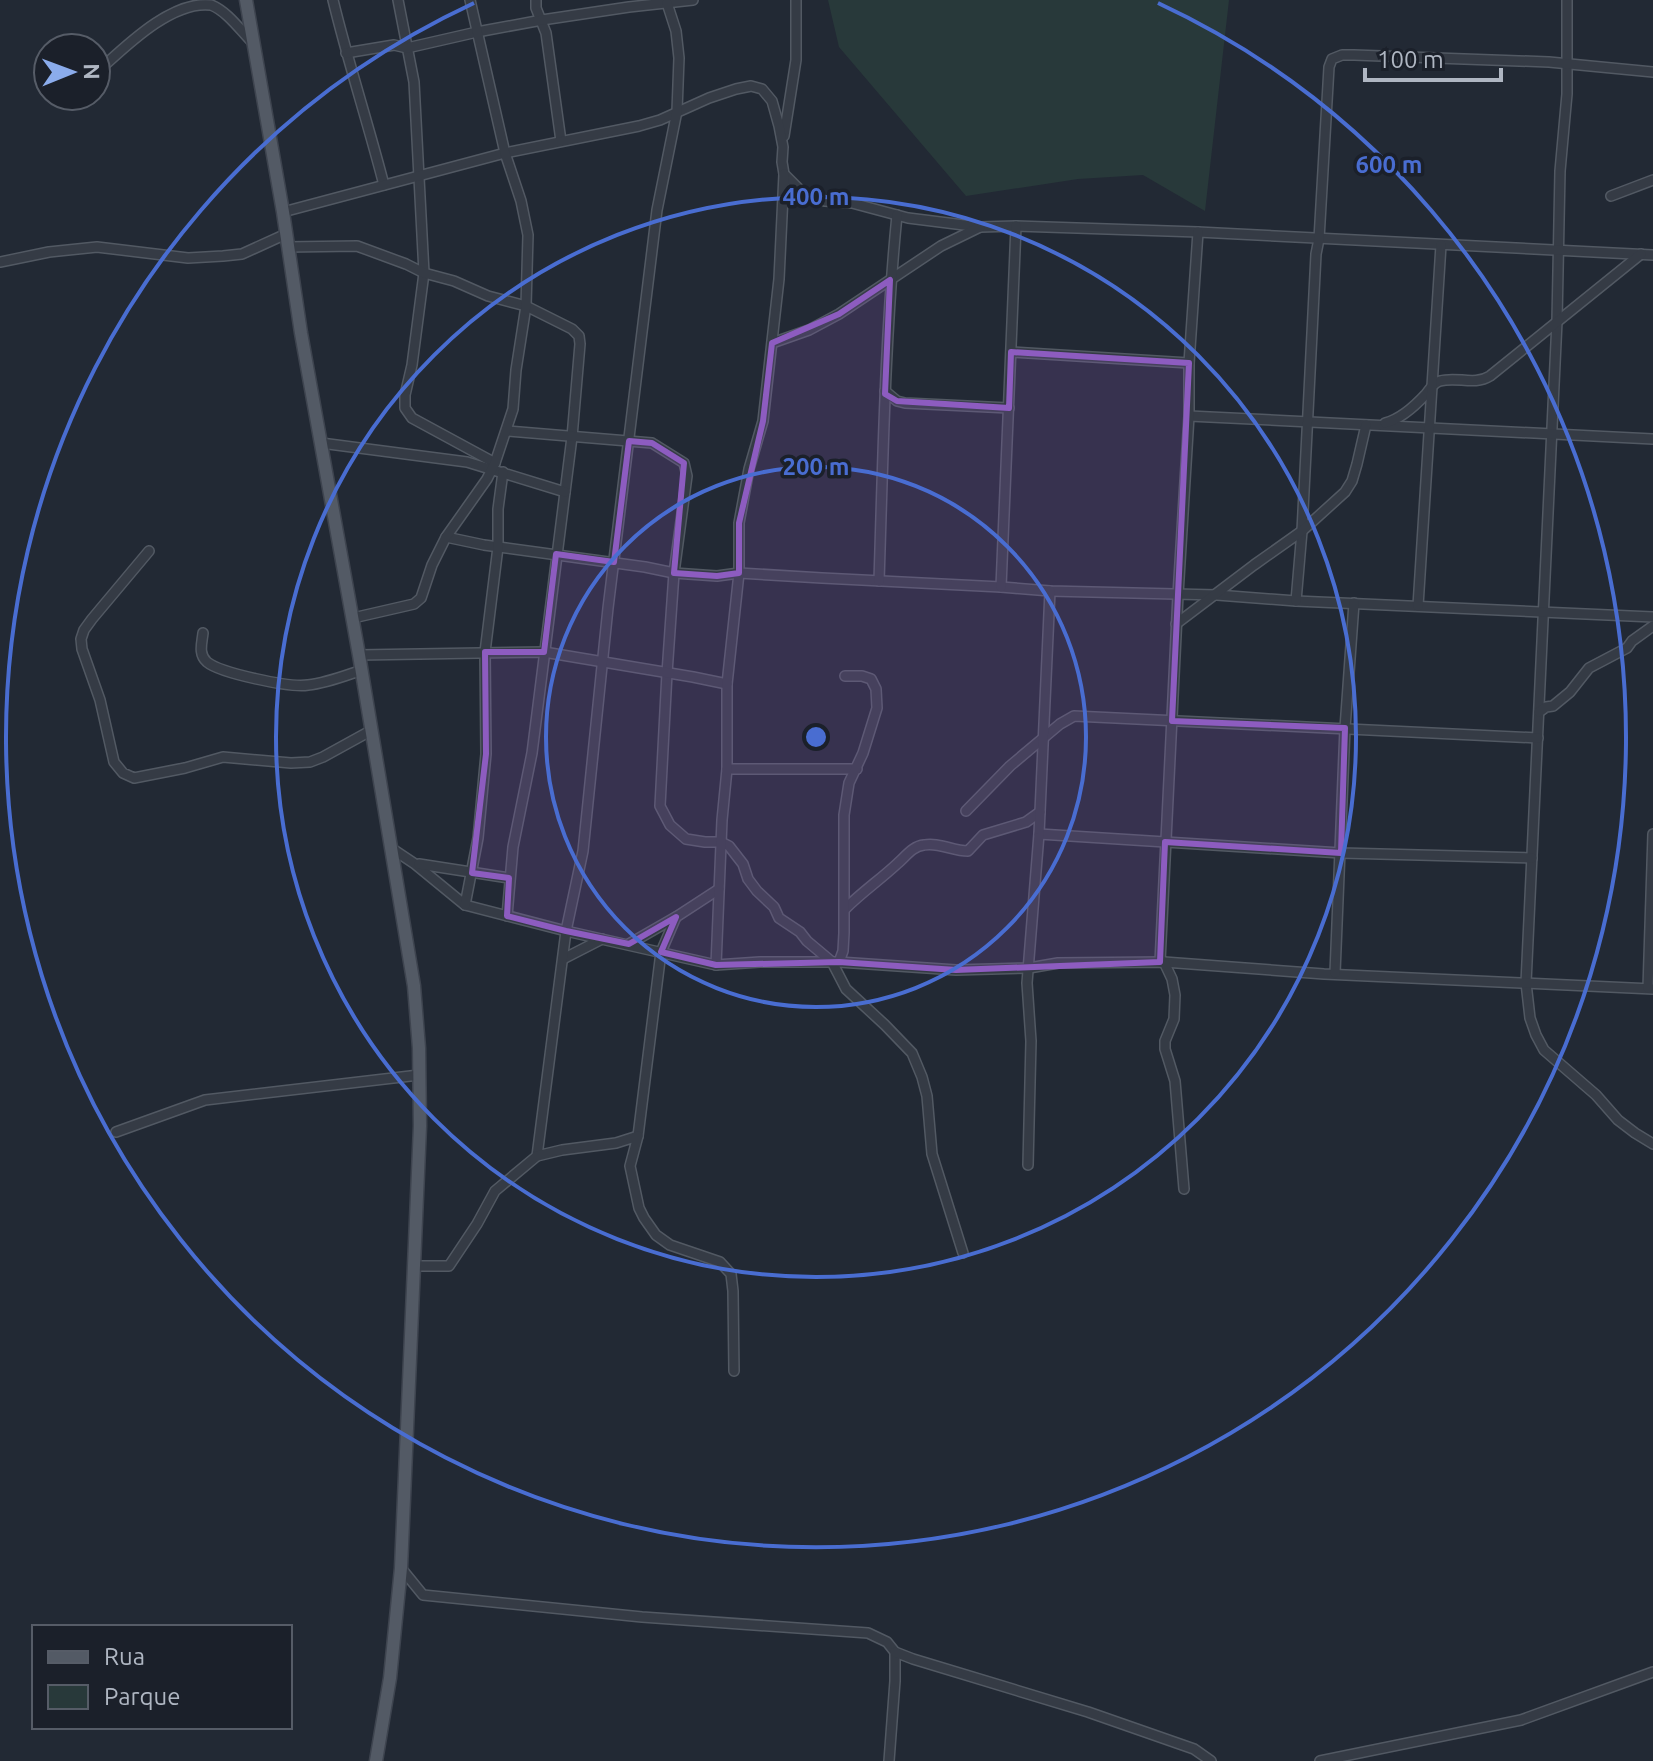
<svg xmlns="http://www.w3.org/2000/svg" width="1653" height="1761" viewBox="0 0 1653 1761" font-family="Ubuntu,sans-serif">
<rect width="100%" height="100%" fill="#222934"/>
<polygon fill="#28393a" points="828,0 1229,0 1205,211 1143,175 1078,179 966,196 839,47"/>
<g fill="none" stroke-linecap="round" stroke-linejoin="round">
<g stroke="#525963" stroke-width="12">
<g id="minor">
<path d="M 333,0 C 348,62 368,123 384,185"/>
<polyline points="398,0 414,82 424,273 412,365 405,395 405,408 412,418 495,463"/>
<polyline points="536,0 536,8 546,33 561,141"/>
<polyline points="1567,0 1567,94 1560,171 1557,321 1526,983 1530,1018 1536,1035 1544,1050 1596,1095 1618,1120 1635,1133 1653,1144"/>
<polyline points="346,53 394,45 407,48 477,32 542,20 629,7 693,0"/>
<path d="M 96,73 C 122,50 170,0 211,5 C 227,11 241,31 253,43"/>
<polyline points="46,90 48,90"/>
<polyline points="784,136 796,60 796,0"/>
<polyline points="1611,196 1653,180"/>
<polyline points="283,212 505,153 639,126 660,120 709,98 736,89 751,86 762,89 772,101 779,126 783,147 782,162 784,174 803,193 825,201 852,203 908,218 980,227 1016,226 1198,232 1653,255"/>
<polyline points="287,247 357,246 406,264 424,273 454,281 488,296 526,306 572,329 579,336 580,344 572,437 532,753 513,847 507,916"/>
<polyline points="0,262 49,252 97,247 188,258 223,256 242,254 286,234"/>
<polyline points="772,343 809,330 839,314 941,246 980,227"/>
<polyline points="1011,352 1189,363"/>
<polyline points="885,391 897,401 905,403 1009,408"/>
<polyline points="1189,416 1653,439"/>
<path d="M 1385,423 C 1401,419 1415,406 1426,394 C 1430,389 1433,383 1440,381 C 1457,376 1474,386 1490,376 L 1641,254"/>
<polyline points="507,431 652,443 684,463 687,476 674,573 667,673 660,806 670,825 686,839 705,842 721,842 729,846 743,864 748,879 757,891 774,907 779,918 800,932 807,941 832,962 846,989 885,1025 912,1053 922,1077 927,1096 932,1154 963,1253"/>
<polyline points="321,443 467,462 565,492"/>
<polyline points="446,537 484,545 645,567 674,573 717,576 739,573 822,578 1001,587 1050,591 1217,595 1296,601 1653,617"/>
<polyline points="149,551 92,619 84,630 81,639 82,649 100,700 114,762 123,773 134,778 185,768 223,757 291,763 310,762 323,757 372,730"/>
<path d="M 879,581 C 883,459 885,336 897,215"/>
<polyline points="1001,587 1016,226"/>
<polyline points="1296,601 1302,531 1316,254 1319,239 1329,67 1332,59 1342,55 1354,55 1549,62 1653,72"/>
<polyline points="1418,606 1441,245"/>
<polyline points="353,618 414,604 421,598 432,565 446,537 487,479 495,463 513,409 516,370 526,306 528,235 521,201 505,153 470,0"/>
<polyline points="1176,624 1254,565 1302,531 1345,492 1352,481 1357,464 1366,425"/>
<path d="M 203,633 C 202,643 198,654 207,662 C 220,673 290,688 308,685 C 327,683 344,676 362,670"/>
<polyline points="359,655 544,652 693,677 727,684"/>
<polyline points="1539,712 1546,707 1553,706 1570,692 1589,668 1627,648 1632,641 1653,626"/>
<polyline points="727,769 857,769"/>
<polyline points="966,811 1010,766 1060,724 1074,716 1538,738"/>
<polyline points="1039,834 1341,853 1532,858"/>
<polyline points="391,848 415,864 465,905 566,931 716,965 760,962 839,962 956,970 1029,968 1058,963 1164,962 1324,974 1653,989"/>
<polyline points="419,864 509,878"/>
<polyline points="465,905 478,838 486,754 485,652 498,547 498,509 503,472"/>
<path d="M 845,909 C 862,892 881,879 898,863 C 906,856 913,846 924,845 C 938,842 953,851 968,851 L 983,835 L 1026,822 L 1040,812"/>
<polyline points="629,944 676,917 719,889"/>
<polyline points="563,959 602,939"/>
<polyline points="839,962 843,951 844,933 844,815 849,783 863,753 877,708 876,689 871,679 862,676 845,676"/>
<polyline points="1160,962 1178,595 1189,416 1189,363 1198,232"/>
<polyline points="1164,962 1172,979 1175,995 1174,1019 1165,1041 1165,1049 1175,1081 1184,1189"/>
<polyline points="716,965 722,820 727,769 727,684 739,573 739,523 749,469 763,421 779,279 784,174"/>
<polyline points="1335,973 1345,728 1354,603"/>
<polyline points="1648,988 1653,834"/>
<polyline points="116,1132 205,1100 419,1075"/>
<polyline points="638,1136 661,952 676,917"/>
<polyline points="537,1156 566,931 583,851 608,608 657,210 677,111 679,58 676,31 667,3"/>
<polyline points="1028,1165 1031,1041 1027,983 1039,834 1050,591"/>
<polyline points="413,1266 449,1266 477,1224 495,1191 537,1156 562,1150 616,1143 638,1136 630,1166 639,1208 644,1218 656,1235 670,1245 720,1262 731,1274 733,1291 734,1371"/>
<polyline points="401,1568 423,1595 642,1617 868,1633 887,1642 895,1652 895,1681 889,1761"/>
<polyline points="895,1652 913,1659 1088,1712 1194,1749 1211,1761"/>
<polyline points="1320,1761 1521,1720 1653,1672"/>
</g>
</g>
<g stroke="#3e444f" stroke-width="15">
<polyline id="major" points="246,0 283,212 301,333 359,655 414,986 419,1048 420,1126 401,1568 390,1678 376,1761"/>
</g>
<use href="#minor" stroke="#353b45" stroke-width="9"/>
<use href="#major" stroke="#535a65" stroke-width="12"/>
</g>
<path fill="#8d5cc0" fill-opacity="0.2" stroke="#8d5cc0" stroke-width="6" stroke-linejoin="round" d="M 890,280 L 885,394 L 897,401 L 1009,408 L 1011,352 L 1189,363 L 1172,721 L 1345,728 L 1341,853 L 1165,842 L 1160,962 L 956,970 L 839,962 L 716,965 L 661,952 L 676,917 L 629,944 L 566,931 L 507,916 L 509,878 L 472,873 L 486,754 L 485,652 L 544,652 L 556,554 L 614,562 L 629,441 L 652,443 L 684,463 L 674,573 L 717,576 L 739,573 L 739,523 L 763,421 L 772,343 L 839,314 Z"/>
<g fill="none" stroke="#496dd1" stroke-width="4">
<circle cx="816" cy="737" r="270"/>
<circle cx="816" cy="737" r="540"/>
<path d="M1158 3A810 810 0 1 1 474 3"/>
</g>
<circle cx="816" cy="737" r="12" fill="#496dd1" stroke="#1b202a" stroke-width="4"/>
<g font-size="24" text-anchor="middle" font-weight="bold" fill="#496dd1" stroke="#1b202a" stroke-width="7" stroke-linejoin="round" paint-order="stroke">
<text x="1389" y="173">600 m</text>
<text x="816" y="205">400 m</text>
<text x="816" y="475">200 m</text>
</g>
<rect x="32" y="1625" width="260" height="104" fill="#1b202a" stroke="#565c67" stroke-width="2"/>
<rect x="48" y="1651" width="40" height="12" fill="#535a65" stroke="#565c67" stroke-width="2"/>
<text x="104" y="1665" font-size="24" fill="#afb6c2">Rua</text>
<rect x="48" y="1685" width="40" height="24" fill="#28393a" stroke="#565c67" stroke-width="2"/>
<text x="104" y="1705" font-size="24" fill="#afb6c2">Parque</text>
<g transform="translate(72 72) rotate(89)"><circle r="38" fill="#1b202a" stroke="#565c67" stroke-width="2"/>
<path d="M0-6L14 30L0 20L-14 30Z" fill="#8bacec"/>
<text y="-12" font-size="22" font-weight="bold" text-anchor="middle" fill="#afb6c2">N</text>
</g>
<path d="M1365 68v12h136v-12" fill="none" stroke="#afb6c2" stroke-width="4"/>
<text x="1377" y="68" font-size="24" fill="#afb6c2" stroke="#1b202a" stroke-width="6" paint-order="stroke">100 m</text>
</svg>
